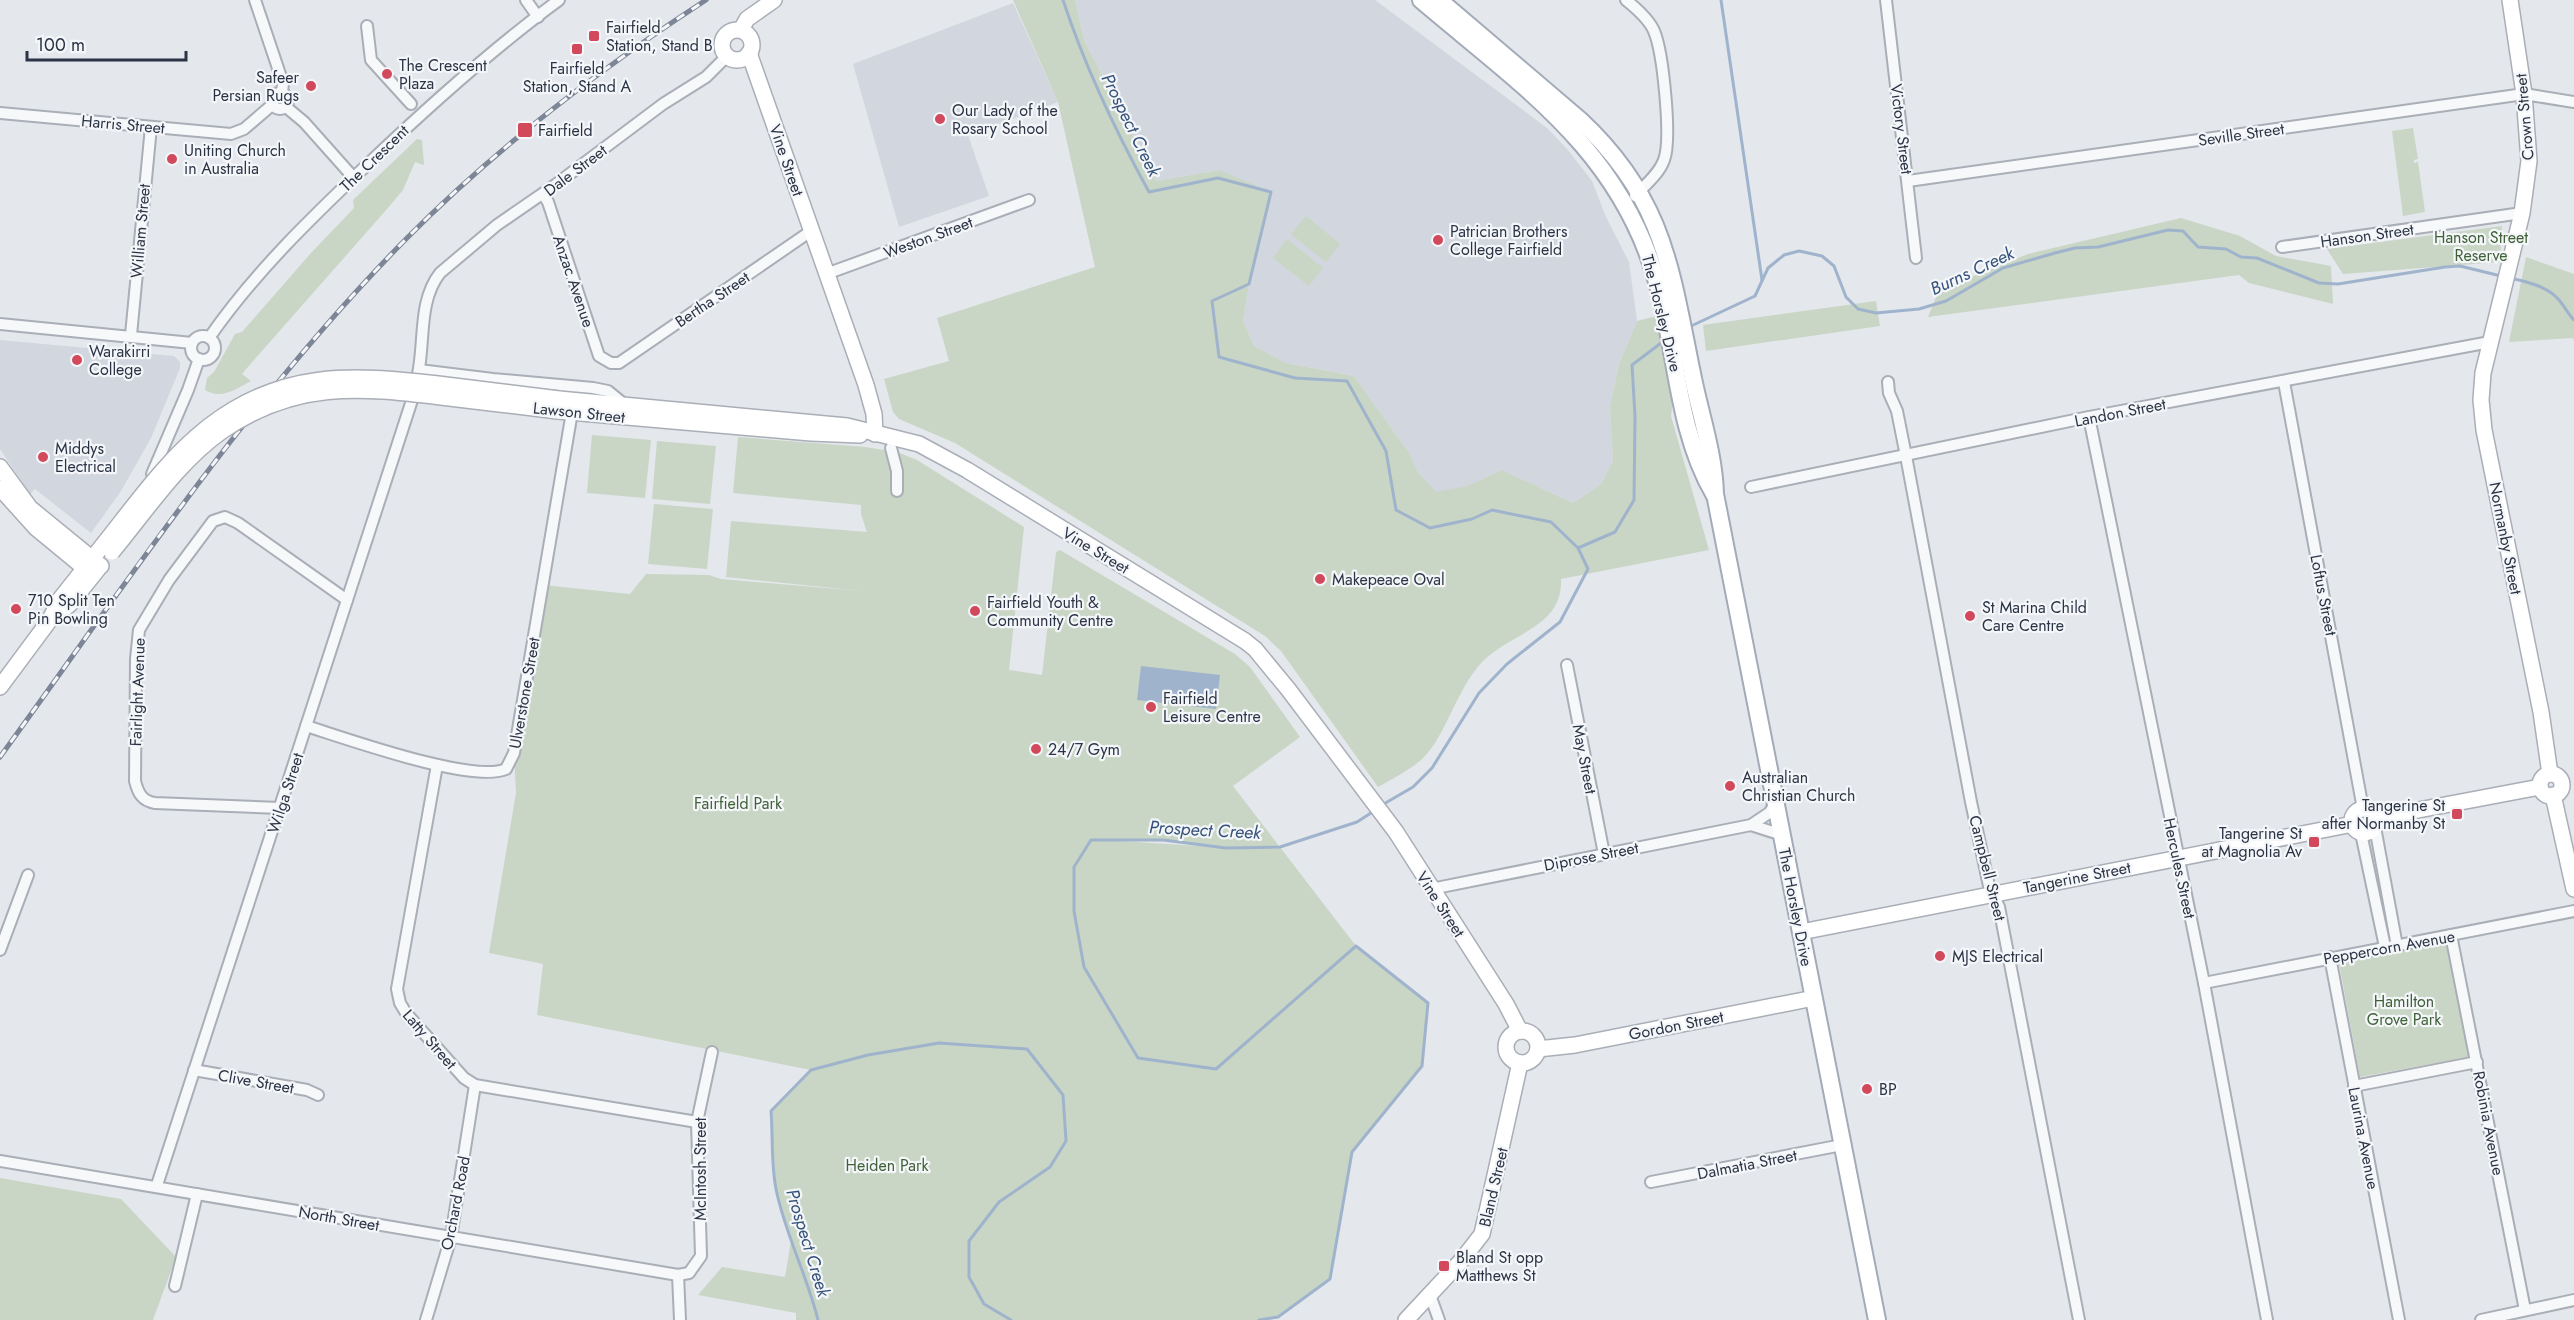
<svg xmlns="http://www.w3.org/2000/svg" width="2574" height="1320" viewBox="0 0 2574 1320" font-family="Jost,sans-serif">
<rect width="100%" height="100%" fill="#e4e7ec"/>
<g fill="#d2d6de">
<polygon points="1075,0 1375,0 1547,128 1568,150 1592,181 1606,217 1629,262 1637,321 1619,364 1610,407 1613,461 1601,484 1573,503 1502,470 1467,486 1436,493 1418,472 1409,453 1354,376 1286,363 1254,346 1243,320 1249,284 1219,170 1156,181 1084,40"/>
<polygon points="1013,3 1058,102 968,135 989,196 899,227 853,64"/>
<polygon points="0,340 174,356 180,362 180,368 151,438 121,491 91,533 35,489 30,494 0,449"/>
</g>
<g fill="#c9d6c5" fill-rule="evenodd">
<path d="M 1013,0 L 1075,0 L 1084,40 L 1156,181 L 1219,170 L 1271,192 L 1249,284 L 1243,320 L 1254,346 L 1286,363 L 1354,376 L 1409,453 L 1418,472 L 1436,492 L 1467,486 L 1502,470 L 1573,503 L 1601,484 L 1613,461 L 1610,407 L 1619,364 L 1637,321 L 1665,314 L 1676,373 L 1671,416 L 1709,550 L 1561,579 C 1563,627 1513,632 1484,660 C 1456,688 1446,738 1421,760 C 1408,771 1392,779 1378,787 L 1281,651 L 1265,636 L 955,443 L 899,419 L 893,412 L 884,379 L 949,361 L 937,318 L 1095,267 L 1058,102 Z"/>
<polygon points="2413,128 2418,159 2414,160 2414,163 2418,162 2425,212 2403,216 2392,131"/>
<path d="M 417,139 L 422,140 L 424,165 L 415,162 L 403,190 L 387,209 L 247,368 L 242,374 L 251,381 C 236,389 221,400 205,390 L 207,378 L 214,372 L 235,334 L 242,332 L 311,253 L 354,208 L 353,200 Z"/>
<polygon points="1306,216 1340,244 1326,262 1291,234"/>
<polygon points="2181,218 2240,236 2276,256 2331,266 2333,304 2249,283 2239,275 1928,317 1939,290 2028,254"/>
<polygon points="2502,226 2500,262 2343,274 2327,249"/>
<polygon points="1287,239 1323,268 1309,286 1273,258"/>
<polygon points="2526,257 2574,274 2574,341 2573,338 2509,342"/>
<polygon points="1876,301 1880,326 1706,351 1703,325"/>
<polygon points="592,435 651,440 645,498 587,493"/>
<path d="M 738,437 L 865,447 L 897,452 L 917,460 L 1024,527 L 1009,670 L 1042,675 L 1056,552 L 1060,550 L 1235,654 L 1250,667 L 1300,737 L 1233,786 L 1356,946 L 1428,1003 L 1422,1066 L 1352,1152 L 1330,1279 L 1278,1317 L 1259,1320 L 796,1320 L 796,1313 L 698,1295 L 722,1267 L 785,1277 L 791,1241 L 776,1188 L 771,1111 L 811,1070 L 537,1015 L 543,964 L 489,953 L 516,793 L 514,753 L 543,585 L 630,594 L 646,574 L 709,575 L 721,579 L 862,591 L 726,577 L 731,521 L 867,532 L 861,514 L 861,505 L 733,493 ZM 1163,840 L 1213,847 L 1106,840 Z"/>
<polygon points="657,441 716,446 710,504 652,499"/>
<polygon points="654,504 713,509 707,569 648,564"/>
<polygon points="2448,941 2469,1057 2360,1077 2339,963"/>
<polygon points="0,1178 121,1199 176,1257 153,1320 0,1320"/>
</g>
<polygon fill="#9fb4cc" points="1141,666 1220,675 1216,709 1137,700"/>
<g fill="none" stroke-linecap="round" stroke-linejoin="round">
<g stroke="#9fb4cc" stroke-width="3">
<path d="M 1063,0 C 1085,67 1115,130 1149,192 L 1218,178 L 1271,192 L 1249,284 L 1212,301 L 1219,357 L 1295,378 L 1347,381 L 1386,451 L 1396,510 L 1430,528 L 1472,519 L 1492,510 L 1551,522 L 1578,548 L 1588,569 L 1560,622 L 1507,664 L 1479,693 L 1432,768 L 1413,787 L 1382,805"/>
<polyline points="1721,0 1762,280"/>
<path d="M 2510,278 C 2524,281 2546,286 2556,297 C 2563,303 2567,313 2574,320"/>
<polyline points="1689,327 1755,296 1768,268 1784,255 1799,251 1822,256 1834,266 1846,297 1858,309 1876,313 1919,309 1946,301 2003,268 2055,253 2075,248 2098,247 2168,230 2183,231 2198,247 2226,249 2241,257 2257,258 2319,283 2338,284 2445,267 2460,266 2501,276"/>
<polyline points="1578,548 1615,532 1634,500 1635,416 1632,365 1665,340"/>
<path d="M 818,1320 C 807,1275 785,1234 776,1189 C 771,1164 773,1136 771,1111 L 811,1070 L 868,1055 L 939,1043 L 1027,1049 L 1063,1095 L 1066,1141 L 1050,1167 L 999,1202 L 969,1241 L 969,1277 L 984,1304 L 1011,1320"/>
<polyline points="1259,1320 1278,1317 1330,1279 1352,1152 1422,1066 1428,1003 1356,946 1216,1069 1138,1058 1084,967 1074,911 1074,867 1091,840 1163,840 1226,848 1280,847 1357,822 1374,811"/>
</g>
<g stroke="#a9aeb7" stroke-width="14">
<g id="street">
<polyline points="255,0 283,83 282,93"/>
<polyline points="526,0 538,17"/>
<path d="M 1626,0 C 1636,8 1649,19 1654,31 C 1663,52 1672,139 1664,160 C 1659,174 1645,185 1635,196"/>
<polyline points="1886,0 1916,258"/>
<polyline points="367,26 371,60 411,104"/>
<circle cx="280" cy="101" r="8"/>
<polyline points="286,107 304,122 353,177"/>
<polyline points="0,113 231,134 244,129 272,105"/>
<polyline points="1908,181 2524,94 2574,102"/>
<polyline points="543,194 548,202 599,356 611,363 619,363 811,231"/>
<polyline points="2282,247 2522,213"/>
<polyline points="826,274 1029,200"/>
<polyline points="0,324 192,343"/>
<polyline points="131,335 151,127"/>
<circle cx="203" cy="348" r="12"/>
<path d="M 209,338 C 254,273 312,217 369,163 C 429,106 492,49 559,0"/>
<polyline points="419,370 493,379 593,388 608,391 625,405"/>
<path d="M 418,374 C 425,341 418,301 440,273 L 497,225 L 555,185 L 663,104 L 706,77 L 727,56"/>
<polyline points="1888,382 1889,393 1897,411 1906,456 1971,802 1989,886 1999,907 2079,1320"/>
<polyline points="2284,382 2363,809"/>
<polyline points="2089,417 2204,983 2267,1320"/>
<polyline points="891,448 897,471 897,491"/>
<polyline points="152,474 188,390 199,359"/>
<polyline points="1751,487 2089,417 2490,342"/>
<polyline points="1567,665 1604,854"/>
<path d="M 306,726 C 345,738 473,784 506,769 L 514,753 L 572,412"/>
<polyline points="437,765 397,989 400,1003 406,1013 464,1078 475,1085 697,1122"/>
<path d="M 280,808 L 155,803 C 142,801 138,793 135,781 L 136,659 L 139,630 L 169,580 L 213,521 L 225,517 L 238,523 L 347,600"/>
<polyline points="1751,825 1782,835"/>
<polyline points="2375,827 2397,946"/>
<polyline points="2361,833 2385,947"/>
<polyline points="1431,889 1751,825 1769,813 1776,803"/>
<polyline points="2451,935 2525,1310"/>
<polyline points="0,950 28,875"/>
<polyline points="2330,957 2399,1320"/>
<polyline points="2204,983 2574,911"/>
<polyline points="194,1070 307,1090 318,1095"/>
<polyline points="2354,1086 2477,1062"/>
<polyline points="0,1161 678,1275 689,1273 701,1256 697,1122 712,1052"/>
<polyline points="1651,1182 1842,1145"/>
<polyline points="157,1185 412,400"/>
<polyline points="678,1275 680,1320"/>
<polyline points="175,1286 197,1194"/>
<polyline points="1430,1295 1439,1320"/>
<polyline points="426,1320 451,1237 475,1085"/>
<polyline points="2481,1320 2574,1300"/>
</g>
</g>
<g stroke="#a9aeb7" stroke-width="18">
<g id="secondary">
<polyline points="2510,0 2524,94 2529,161 2522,213 2483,373 2481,400 2484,430 2541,712 2550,774"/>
<polyline points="741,30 747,19 774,0"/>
<circle cx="737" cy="45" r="15"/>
<polyline points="749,53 866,385 874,414 875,434"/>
<polyline points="559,399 847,426 919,444 967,470 1245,641 1255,649 1288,689 1396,832 1506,1004 1520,1031"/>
<polyline points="558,411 811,433 860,435"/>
<polyline points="0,467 30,508 101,566"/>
<polyline points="0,488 36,528 93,575"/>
<polyline points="53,618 70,604 98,569"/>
<polyline points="0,687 49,621 61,598 103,545"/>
<circle cx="2551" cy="785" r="11"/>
<polyline points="2553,795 2574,889"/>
<circle cx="2364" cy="821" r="12"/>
<polyline points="2376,818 2540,787"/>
<polyline points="1801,932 2353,824"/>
<circle cx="1522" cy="1047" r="16"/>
<polyline points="1538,1049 1575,1045 1814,998"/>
<polyline points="1406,1320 1461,1261 1482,1234 1520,1063"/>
</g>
</g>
<g stroke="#a3abb8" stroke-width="20">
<g id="primary">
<path d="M 1421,0 C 1523,87 1623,151 1659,289 C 1677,357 1678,432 1714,494"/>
<path d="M 1439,0 L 1580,120 C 1667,201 1671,274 1694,383 C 1702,420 1714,456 1715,494 L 1877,1320"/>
</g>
</g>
<use href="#street" stroke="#f7f8fa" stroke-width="10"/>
<use href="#secondary" stroke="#fff" stroke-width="15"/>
<use href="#primary" stroke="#fff" stroke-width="16"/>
<g stroke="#7d8696" stroke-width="5">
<path id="rail" d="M 0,757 C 129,579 252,395 407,238 C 496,148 600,69 706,0"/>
</g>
<use href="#rail" stroke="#f4f6f9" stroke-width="3" stroke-dasharray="9" stroke-linecap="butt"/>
<g stroke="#a9aeb7" stroke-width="18" stroke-linecap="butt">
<g id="secondary-bridge">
<path d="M 103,545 C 135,505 167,459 208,427 C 281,370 351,374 438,384 C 478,389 519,394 559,399"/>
<path d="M 112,552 C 146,511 178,462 222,431 C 295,381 358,387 441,397 C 480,402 519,406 558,411"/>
</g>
</g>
<use href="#secondary-bridge" stroke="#fff" stroke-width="15"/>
</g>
<g fill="#d1495b" stroke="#f4f6f9" stroke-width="2">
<rect x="588" y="30" width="12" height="12" rx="3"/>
<rect x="571" y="43" width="12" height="12" rx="3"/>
<circle cx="387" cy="74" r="6"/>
<circle cx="311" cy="86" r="6"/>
<circle cx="940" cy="119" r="6"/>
<rect x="517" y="122" width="16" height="16" rx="3"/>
<circle cx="172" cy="159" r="6"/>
<circle cx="1438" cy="240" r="6"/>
<circle cx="77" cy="360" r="6"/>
<circle cx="43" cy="457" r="6"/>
<circle cx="1320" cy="579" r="6"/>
<circle cx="16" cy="609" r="6"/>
<circle cx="975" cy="611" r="6"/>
<circle cx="1970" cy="616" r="6"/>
<circle cx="1151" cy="707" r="6"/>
<circle cx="1036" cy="749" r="6"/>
<circle cx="1730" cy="786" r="6"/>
<rect x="2451" y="808" width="12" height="12" rx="3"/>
<rect x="2308" y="836" width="12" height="12" rx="3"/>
<circle cx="1940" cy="956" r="6"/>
<circle cx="1867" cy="1089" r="6"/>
<rect x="1438" y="1260" width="12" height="12" rx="3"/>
</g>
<g text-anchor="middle" stroke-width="4.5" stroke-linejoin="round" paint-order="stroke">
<g font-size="16" fill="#2b3445" stroke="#f4f6f9" text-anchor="start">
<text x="606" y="33">Fairfield<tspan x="606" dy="18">Station, Stand B</tspan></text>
<text x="399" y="71">The Crescent<tspan x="399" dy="18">Plaza</tspan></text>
<text x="577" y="74" text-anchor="middle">Fairfield<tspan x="577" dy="18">Station, Stand A</tspan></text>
<text x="299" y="83" text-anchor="end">Safeer<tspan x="299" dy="18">Persian Rugs</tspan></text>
<text x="952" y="116">Our Lady of the<tspan x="952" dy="18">Rosary School</tspan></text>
<text x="538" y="136">Fairfield</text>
<text x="184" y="156">Uniting Church<tspan x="184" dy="18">in Australia</tspan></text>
<text x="1450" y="237">Patrician Brothers<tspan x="1450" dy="18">College Fairfield</tspan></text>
<text x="89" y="357">Warakirri<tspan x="89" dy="18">College</tspan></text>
<text x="55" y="454">Middys<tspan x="55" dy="18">Electrical</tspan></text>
<text x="1332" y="585">Makepeace Oval</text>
<text x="28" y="606">710 Split Ten<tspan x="28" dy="18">Pin Bowling</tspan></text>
<text x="987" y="608">Fairfield Youth &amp;<tspan x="987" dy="18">Community Centre</tspan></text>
<text x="1982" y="613">St Marina Child<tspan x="1982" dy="18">Care Centre</tspan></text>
<text x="1163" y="704">Fairfield<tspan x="1163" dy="18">Leisure Centre</tspan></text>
<text x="1048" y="755">24/7 Gym</text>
<text x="1742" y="783">Australian<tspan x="1742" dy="18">Christian Church</tspan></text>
<text x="2445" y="811" text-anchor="end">Tangerine St<tspan x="2445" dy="18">after Normanby St</tspan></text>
<text x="2302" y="839" text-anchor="end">Tangerine St<tspan x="2302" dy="18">at Magnolia Av</tspan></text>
<text x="1952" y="962">MJS Electrical</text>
<text x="1879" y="1095">BP</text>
<text x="1456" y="1263">Bland St opp<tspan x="1456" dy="18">Matthews St</tspan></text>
</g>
<g font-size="16" fill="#2b3445" stroke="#f4f6f9">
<text transform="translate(2524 117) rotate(-95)" y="6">Crown Street</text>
<text transform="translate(123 124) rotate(5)" y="6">Harris Street</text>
<text transform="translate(1902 129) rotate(83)" y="6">Victory Street</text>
<text transform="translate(2241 134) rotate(-8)" y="6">Seville Street</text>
<text transform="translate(374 158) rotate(-44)" y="6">The Crescent</text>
<text transform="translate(787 160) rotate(71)" y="6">Vine Street</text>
<text transform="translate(575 170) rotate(-37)" y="6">Dale Street</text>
<text transform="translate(140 231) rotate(-85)" y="6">William Street</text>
<text transform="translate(2367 235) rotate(-8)" y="6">Hanson Street</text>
<text transform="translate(928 237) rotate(-20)" y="6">Weston Street</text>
<text transform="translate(574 281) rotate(71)" y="6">Anzac Avenue</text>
<text transform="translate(712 299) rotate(-34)" y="6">Bertha Street</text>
<text transform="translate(1662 313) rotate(76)" y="6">The Horsley Drive</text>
<text transform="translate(579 412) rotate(6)" y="6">Lawson Street</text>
<text transform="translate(2120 412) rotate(-11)" y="6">Landon Street</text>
<text transform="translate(2506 538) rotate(79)" y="6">Normanby Street</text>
<text transform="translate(1096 550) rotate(31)" y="6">Vine Street</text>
<text transform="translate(2324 595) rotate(79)" y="6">Loftus Street</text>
<text transform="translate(137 692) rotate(-88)" y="6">Fairlight Avenue</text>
<text transform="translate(524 693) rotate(-80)" y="6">Ulverstone Street</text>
<text transform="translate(1585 759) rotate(79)" y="6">May Street</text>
<text transform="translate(285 793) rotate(-72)" y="6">Wilga Street</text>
<text transform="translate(1591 856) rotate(-11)" y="6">Diprose Street</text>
<text transform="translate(1988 868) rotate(76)" y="6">Campbell Street</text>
<text transform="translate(2180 868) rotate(78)" y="6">Hercules Street</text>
<text transform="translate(2077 877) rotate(-11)" y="6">Tangerine Street</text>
<text transform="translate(1441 904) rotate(57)" y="6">Vine Street</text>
<text transform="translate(1796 907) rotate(79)" y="6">The Horsley Drive</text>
<text transform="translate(2389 947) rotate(-10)" y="6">Peppercorn Avenue</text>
<text transform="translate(1676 1025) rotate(-11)" y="6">Gordon Street</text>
<text transform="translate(430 1039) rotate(49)" y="6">Latty Street</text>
<text transform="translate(256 1081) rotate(10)" y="6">Clive Street</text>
<text transform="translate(2489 1123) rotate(79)" y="6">Robinia Avenue</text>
<text transform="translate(2364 1138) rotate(79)" y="6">Laurina Avenue</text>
<text transform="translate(1747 1164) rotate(-11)" y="6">Dalmatia Street</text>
<text transform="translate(700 1169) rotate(-90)" y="6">McIntosh Street</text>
<text transform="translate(1493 1187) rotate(-77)" y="6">Bland Street</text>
<text transform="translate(455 1203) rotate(-79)" y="6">Orchard Road</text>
<text transform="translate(339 1218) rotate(10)" y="6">North Street</text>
</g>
<g font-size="16" fill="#3f6138" stroke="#f4f6f9">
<text x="2481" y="243">Hanson Street<tspan x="2481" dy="18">Reserve</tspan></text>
<text x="738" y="809">Fairfield Park</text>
<text x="2404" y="1007">Hamilton<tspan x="2404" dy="18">Grove Park</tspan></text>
<text x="887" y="1171">Heiden Park</text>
</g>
<g font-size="18" font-style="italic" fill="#34527a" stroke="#f4f6f9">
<text transform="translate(1131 125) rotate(64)" y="6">Prospect Creek</text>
<text transform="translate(1972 271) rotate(-25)" y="6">Burns Creek</text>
<text transform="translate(1205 830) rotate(3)" y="6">Prospect Creek</text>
<text transform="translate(808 1243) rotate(73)" y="6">Prospect Creek</text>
</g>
</g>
<path d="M27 51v9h159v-9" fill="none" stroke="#2b3445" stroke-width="3"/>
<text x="36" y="51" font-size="18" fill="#2b3445" stroke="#f4f6f9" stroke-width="4.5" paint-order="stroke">100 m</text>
</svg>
